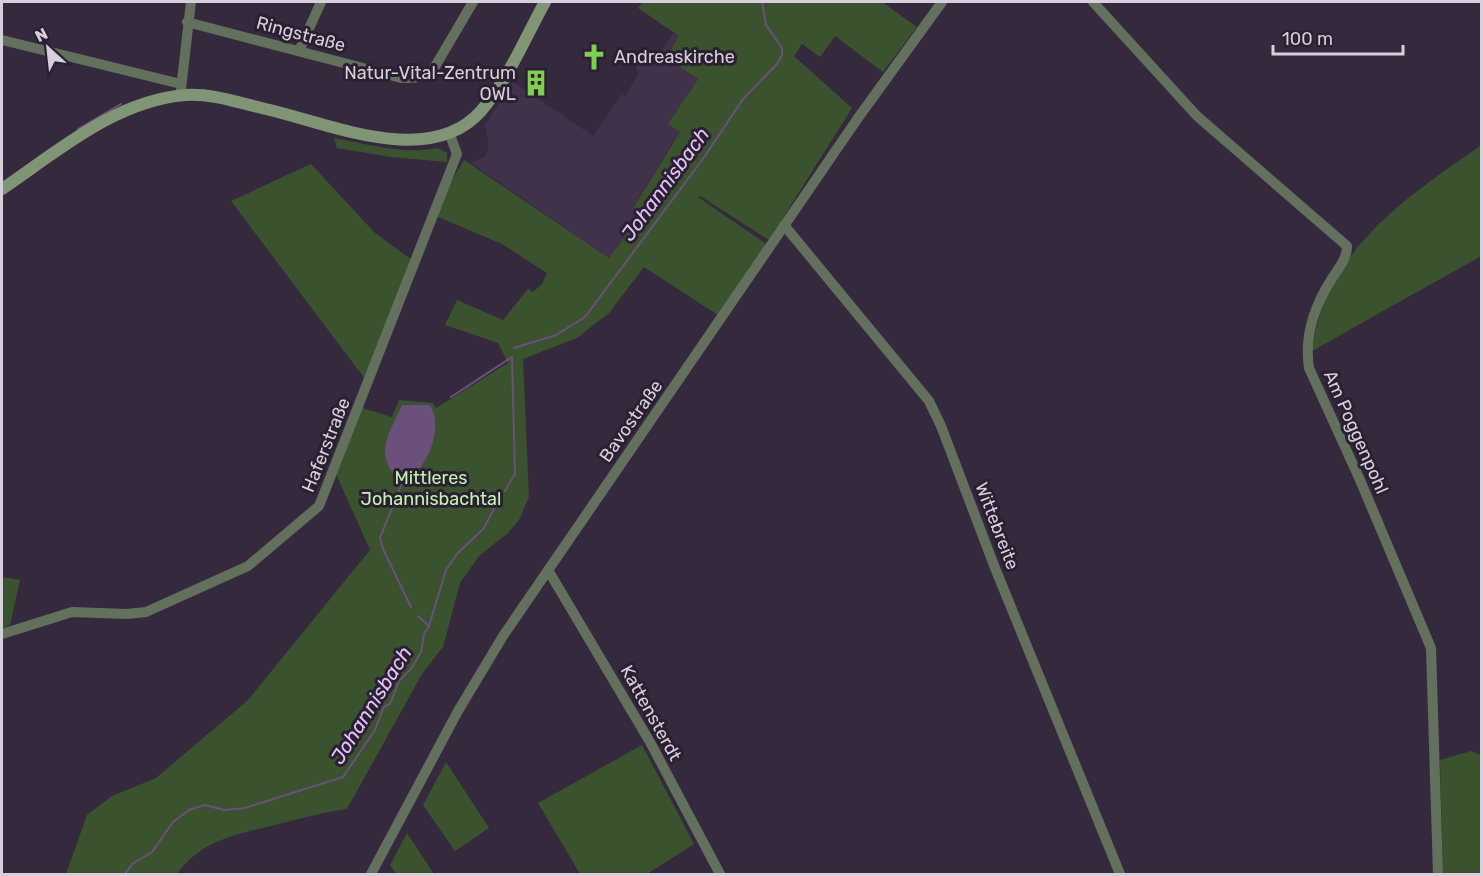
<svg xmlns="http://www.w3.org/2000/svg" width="1483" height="876" viewBox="0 0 1483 876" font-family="Rubik,sans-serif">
<rect width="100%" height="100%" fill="#352a3d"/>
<polygon fill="#40324a" points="673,33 712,57 669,123 680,131 633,207 642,217 610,259 471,163 486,156 489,144 485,125 513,82 593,136 622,94 625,96 639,73 635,69 645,54 659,62 662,57 659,55"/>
<g fill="#3a522e">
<path d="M 643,2 L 882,2 L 917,27 L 883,72 L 835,36 L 820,57 L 802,44 L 794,56 L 852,108 L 769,240 L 700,196 L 698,197 L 766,244 L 718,315 L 644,267 L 609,313 L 577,338 L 523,359 L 529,497 L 519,520 L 508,533 L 479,556 L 460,583 L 443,647 L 422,674 L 347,809 C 324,812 302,818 279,824 C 239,834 202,839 177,874 L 66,874 L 87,815 L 112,796 L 156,778 L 248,700 L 370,550 L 336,474 L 362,408 L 392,417 L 399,400 L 433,403 L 436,408 L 508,363 L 498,343 L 445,325 L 457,300 L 503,320 L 528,289 L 533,292 L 542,284 L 547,273 L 502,244 L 436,216 L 450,183 L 464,160 L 609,258 L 641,215 L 633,208 L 680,132 L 668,124 L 698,79 L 666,58 L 679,36 L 638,8 Z"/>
<path d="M 334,138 C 368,144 404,155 438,148 L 447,153 L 447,162 L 391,157 L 337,148 Z"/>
<path d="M 1480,146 L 1481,256 L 1312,351 C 1325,251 1404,199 1480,146 Z"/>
<polygon points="311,164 374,232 412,260 365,379 231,201"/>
<polygon points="2,577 20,580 10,625 2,629"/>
<polygon points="642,745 694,844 647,874 580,874 538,803"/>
<polygon points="1471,751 1481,755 1481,874 1443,874 1440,760"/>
<polygon points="446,762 489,828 455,851 423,805"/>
<polygon points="407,833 434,874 396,874 390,865"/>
</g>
<path fill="#6b507c" d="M 402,405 L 429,405 C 446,425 426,477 400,481 C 372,454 390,433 402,405 Z"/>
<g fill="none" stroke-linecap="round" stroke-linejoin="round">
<g stroke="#6b507c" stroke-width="2">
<polyline points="78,129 121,104"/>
<polyline points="514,348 556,335 585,317 705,156 743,99 777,64 782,55 782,48 766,25 762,2"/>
<polyline points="451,397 512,357"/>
<polyline points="404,478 380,538 383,549 411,607"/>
<polyline points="505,491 515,474 512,357"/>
<polyline points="429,626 446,570 457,554 484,528 500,497"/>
<polyline points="125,874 132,864 152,852 173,822 189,810 205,805 224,810 245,808 343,777 375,730 384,707 390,704 399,681 411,669 421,652 424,634 429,626 418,616"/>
</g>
<g stroke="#63705d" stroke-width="10">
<path d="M 1093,2 L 1197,116 L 1347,246 C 1347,259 1338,269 1331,280 C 1314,307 1304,336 1309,368 L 1360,480 L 1431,648 L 1438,874"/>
<path d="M 187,22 L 401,78 C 414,78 422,78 433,70 L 473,2"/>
<polyline points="2,40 181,84"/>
<polyline points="299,51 321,2"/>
<polyline points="181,89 191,2"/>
<polyline points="784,225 929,401 941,426 995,568 1120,874"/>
<polyline points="548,570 650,742 720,874"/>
<polyline points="2,634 72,612 127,614 146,612 248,566 319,506 457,154 450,135"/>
<polyline points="371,874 458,711 503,636 858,118 942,2"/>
</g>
<path stroke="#7f9575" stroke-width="12" d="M 2,189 C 58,151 115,101 185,95 C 214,93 242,104 270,110 C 332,125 431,168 481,111 C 508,80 525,38 545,2"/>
</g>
<defs>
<g id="church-bare" transform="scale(2.07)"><path d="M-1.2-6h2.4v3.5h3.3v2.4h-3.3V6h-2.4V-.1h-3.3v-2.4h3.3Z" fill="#7fd052" stroke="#2b2032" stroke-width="2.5" paint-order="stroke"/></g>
<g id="building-bare" transform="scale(2.07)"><path d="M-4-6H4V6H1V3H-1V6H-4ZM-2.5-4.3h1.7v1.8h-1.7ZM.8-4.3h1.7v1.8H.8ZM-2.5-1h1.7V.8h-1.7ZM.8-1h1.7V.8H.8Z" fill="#7fd052" stroke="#2b2032" stroke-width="2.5" paint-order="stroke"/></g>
</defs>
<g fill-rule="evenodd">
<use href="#church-bare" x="594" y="57"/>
<use href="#building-bare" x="536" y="83"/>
</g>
<g text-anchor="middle" stroke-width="6" stroke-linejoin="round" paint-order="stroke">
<g font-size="18" fill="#d7d0dc" stroke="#2b2032">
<text transform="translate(301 34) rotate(15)" y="6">Ringstraße</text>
<text transform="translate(631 421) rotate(-55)" y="6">Bavostraße</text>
<text transform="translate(1356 432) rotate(66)" y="6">Am Poggenpohl</text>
<text transform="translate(326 445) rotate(-68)" y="6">Haferstraße</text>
<text transform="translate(997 526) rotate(69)" y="6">Wittebreite</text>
<text transform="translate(651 713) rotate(61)" y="6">Kattensterdt</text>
</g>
<g font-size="18" fill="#d7d0dc" stroke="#2b2032" text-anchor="start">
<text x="614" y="63">Andreaskirche</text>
<text x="516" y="79" text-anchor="end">Natur-Vital-Zentrum<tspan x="516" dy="21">OWL</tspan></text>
</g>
<g font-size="18" fill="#c3f4ad" stroke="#2b2032">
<text x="431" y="484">Mittleres<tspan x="431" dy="21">Johannisbachtal</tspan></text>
</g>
<g font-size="20" font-style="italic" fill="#e5c3fc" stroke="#2b2032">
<text transform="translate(665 184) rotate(-54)" y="7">Johannisbach</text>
<text transform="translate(371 705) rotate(-58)" y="7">Johannisbach</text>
</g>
</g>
<rect width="1483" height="876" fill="none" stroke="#d7d0dc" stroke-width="6"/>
<g transform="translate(48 48) rotate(333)" stroke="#2b2032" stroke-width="4.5" paint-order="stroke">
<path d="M0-4.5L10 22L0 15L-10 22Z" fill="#d7d0dc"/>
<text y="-9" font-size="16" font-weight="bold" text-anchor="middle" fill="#d7d0dc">N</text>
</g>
<path d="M1273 45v9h130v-9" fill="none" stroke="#d7d0dc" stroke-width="3"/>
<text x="1282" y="45" font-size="18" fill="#d7d0dc" stroke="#2b2032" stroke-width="4.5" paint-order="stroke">100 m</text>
</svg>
